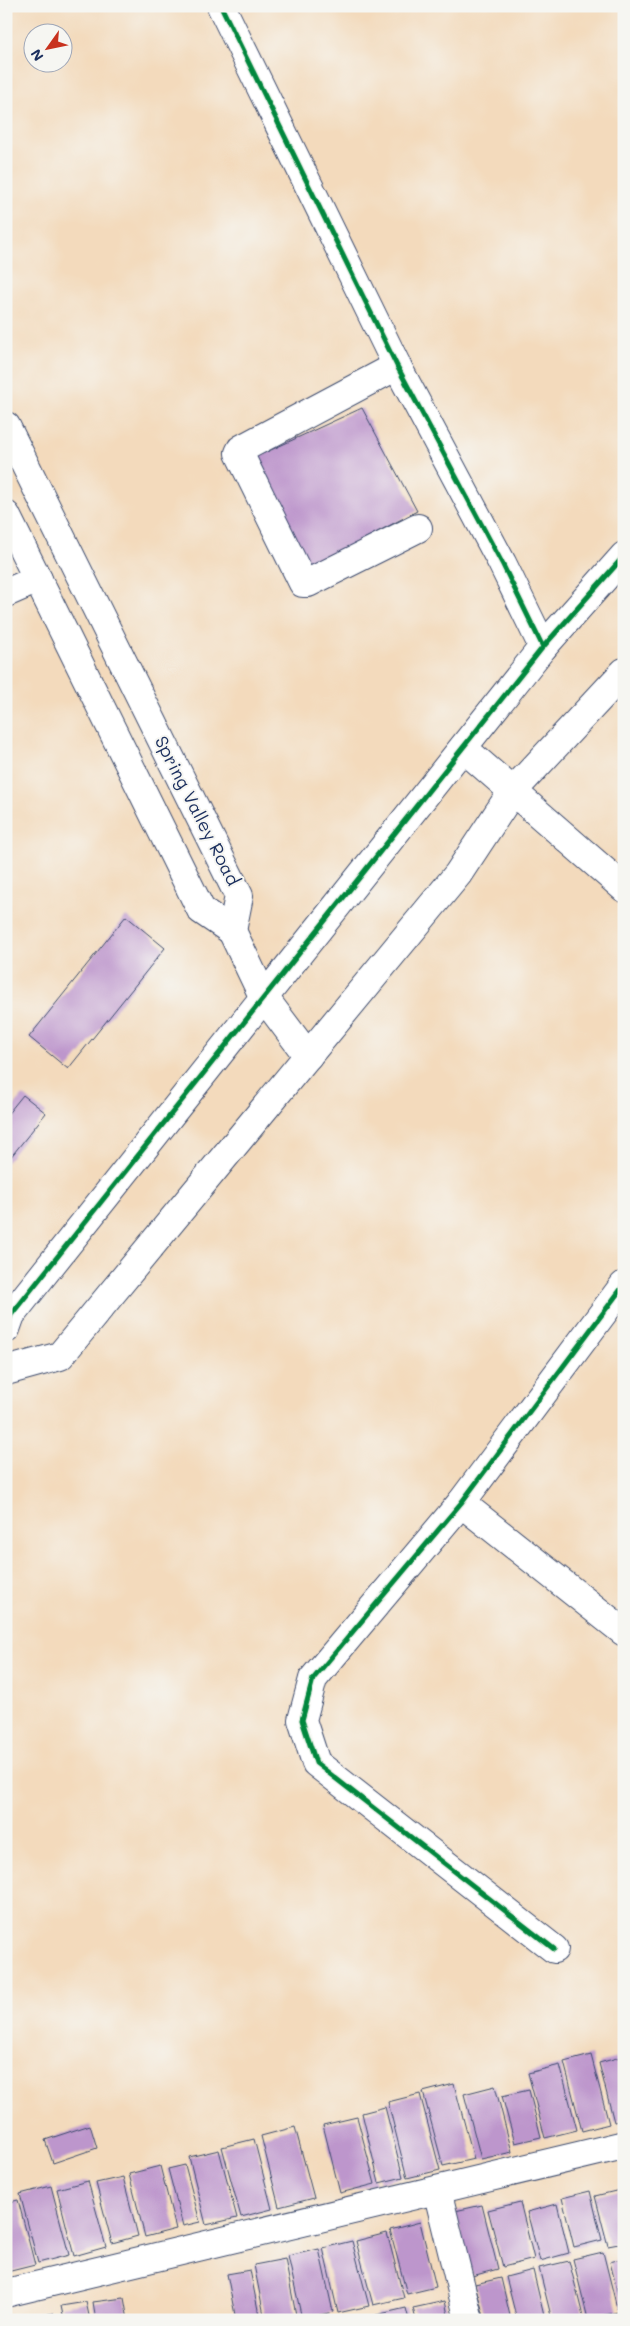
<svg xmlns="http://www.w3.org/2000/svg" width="630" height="2326" viewBox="0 0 630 2326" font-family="Mali,sans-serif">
<rect width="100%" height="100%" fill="#f6f6f2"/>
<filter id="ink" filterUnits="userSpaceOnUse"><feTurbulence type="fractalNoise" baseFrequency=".02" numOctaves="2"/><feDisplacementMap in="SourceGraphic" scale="10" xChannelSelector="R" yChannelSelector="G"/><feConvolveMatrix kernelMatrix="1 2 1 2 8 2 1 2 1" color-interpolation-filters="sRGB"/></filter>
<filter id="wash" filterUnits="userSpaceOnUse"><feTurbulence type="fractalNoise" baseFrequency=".0096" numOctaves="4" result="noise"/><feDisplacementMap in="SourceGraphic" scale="20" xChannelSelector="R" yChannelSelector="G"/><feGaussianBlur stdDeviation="1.12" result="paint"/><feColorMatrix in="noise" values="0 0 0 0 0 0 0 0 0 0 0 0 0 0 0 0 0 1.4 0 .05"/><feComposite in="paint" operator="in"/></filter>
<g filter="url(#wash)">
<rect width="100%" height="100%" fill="#f3dabc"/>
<g id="blocks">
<g fill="#bd96cc">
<polygon points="362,408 417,511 309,568 247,461"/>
<polygon points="126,916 165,948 68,1069 29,1037"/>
<polygon points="23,1095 46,1113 6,1163 6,1116"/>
<polygon points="591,2055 609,2124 582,2131 564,2062"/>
<polygon points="624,2056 624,2120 614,2122 599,2063"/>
<polygon points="560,2065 577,2130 545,2138 528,2073"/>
<polygon points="454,2084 474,2159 443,2166 423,2092"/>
<polygon points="495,2086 512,2152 481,2159 464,2094"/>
<polygon points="529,2090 541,2137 515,2143 502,2096"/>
<polygon points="420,2094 440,2170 407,2178 388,2102"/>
<polygon points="385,2107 403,2177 379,2183 362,2113"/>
<polygon points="357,2117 375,2184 340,2193 323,2125"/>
<polygon points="90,2125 97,2148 53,2163 45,2140"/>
<polygon points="295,2127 314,2198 279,2207 261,2136"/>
<polygon points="254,2139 272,2209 241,2217 222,2147"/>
<polygon points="219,2150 237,2218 206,2225 189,2157"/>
<polygon points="185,2165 200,2222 183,2226 168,2169"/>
<polygon points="160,2166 176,2229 145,2237 129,2174"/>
<polygon points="123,2177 138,2236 112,2243 96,2183"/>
<polygon points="88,2181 106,2247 74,2256 57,2189"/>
<polygon points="51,2186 69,2255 38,2263 20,2194"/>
<polygon points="624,2189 624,2243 608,2246 595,2196"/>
<polygon points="590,2191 602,2240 574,2247 562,2198"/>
<polygon points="18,2200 35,2265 7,2272 6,2203"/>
<polygon points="520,2202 534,2259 503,2267 488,2210"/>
<polygon points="557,2204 569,2253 540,2261 527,2212"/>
<polygon points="482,2205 498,2269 472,2276 455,2211"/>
<polygon points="420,2222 436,2287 407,2294 390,2230"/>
<polygon points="387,2233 404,2298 373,2305 356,2241"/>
<polygon points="352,2241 369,2306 338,2313 323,2248"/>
<polygon points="319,2249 333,2312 302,2319 288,2256"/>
<polygon points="603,2252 618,2312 588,2319 573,2259"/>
<polygon points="624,2258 624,2314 623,2314 610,2262"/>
<polygon points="285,2259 297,2320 265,2320 254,2265"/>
<polygon points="569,2261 584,2320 552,2320 539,2268"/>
<polygon points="250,2270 260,2320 236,2320 227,2274"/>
<polygon points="533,2270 545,2320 517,2320 506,2277"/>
<polygon points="501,2278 511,2320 485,2320 475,2284"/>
<polygon points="124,2298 128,2320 96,2320 93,2302"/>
<polygon points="445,2301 449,2320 416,2320 413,2308"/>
<polygon points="86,2302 90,2320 64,2320 61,2306"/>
<polygon points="406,2308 409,2320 377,2320 376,2315"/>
<polygon points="53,2313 55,2320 28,2320 28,2319"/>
</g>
</g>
</g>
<g filter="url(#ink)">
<use href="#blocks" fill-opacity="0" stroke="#3b496c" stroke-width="1"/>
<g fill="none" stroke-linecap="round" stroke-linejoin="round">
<g stroke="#3b496c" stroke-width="30">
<g id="minor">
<polyline points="221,6 397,366 502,563 543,647"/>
<polyline points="397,366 241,449 239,453 303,583 308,583 418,528"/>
<polyline points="6,593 38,579"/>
<polyline points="463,748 624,888"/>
<polyline points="461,1503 624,1632"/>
<polyline points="554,1949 316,1763 302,1720 313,1679 461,1503 624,1285"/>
<polyline points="437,2190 469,2320"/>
<polyline points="6,2293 624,2145"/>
</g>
</g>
<g stroke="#3b496c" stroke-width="30">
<g id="tertiary">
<polyline points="6,426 239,896 232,931"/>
<polyline points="6,515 201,910 232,931"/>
<polyline points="232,931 263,996 308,1056"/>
<polyline points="6,1329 11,1315 543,647 624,556"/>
<polyline points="6,1371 60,1356 458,874 512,792 624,672"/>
</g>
</g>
<use href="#minor" stroke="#fff" stroke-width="28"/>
<use href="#tertiary" stroke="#fff" stroke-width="28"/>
<g stroke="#f6f6f2" stroke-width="8">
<g id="cycleway">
<polyline points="221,6 397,366 502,563 543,647"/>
<polyline points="6,1329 11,1315 543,647 624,556"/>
<polyline points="554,1949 316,1763 302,1720 313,1679 461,1503 624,1285"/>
</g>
</g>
<use href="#cycleway" stroke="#00873e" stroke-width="5"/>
</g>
</g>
<g text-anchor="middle" stroke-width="4" stroke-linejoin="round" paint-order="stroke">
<g font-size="18" fill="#1b2f5e" stroke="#f6f6f2">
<text transform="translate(197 811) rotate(63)" y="6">Spring Valley Road</text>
</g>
</g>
<rect width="630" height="2326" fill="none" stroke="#f6f6f2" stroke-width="25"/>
<g transform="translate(48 48) rotate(237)"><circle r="24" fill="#f6f6f2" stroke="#9ea6b7"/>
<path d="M0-4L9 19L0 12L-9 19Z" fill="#c8321e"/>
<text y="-8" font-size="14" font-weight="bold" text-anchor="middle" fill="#1b2f5e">N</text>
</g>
</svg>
